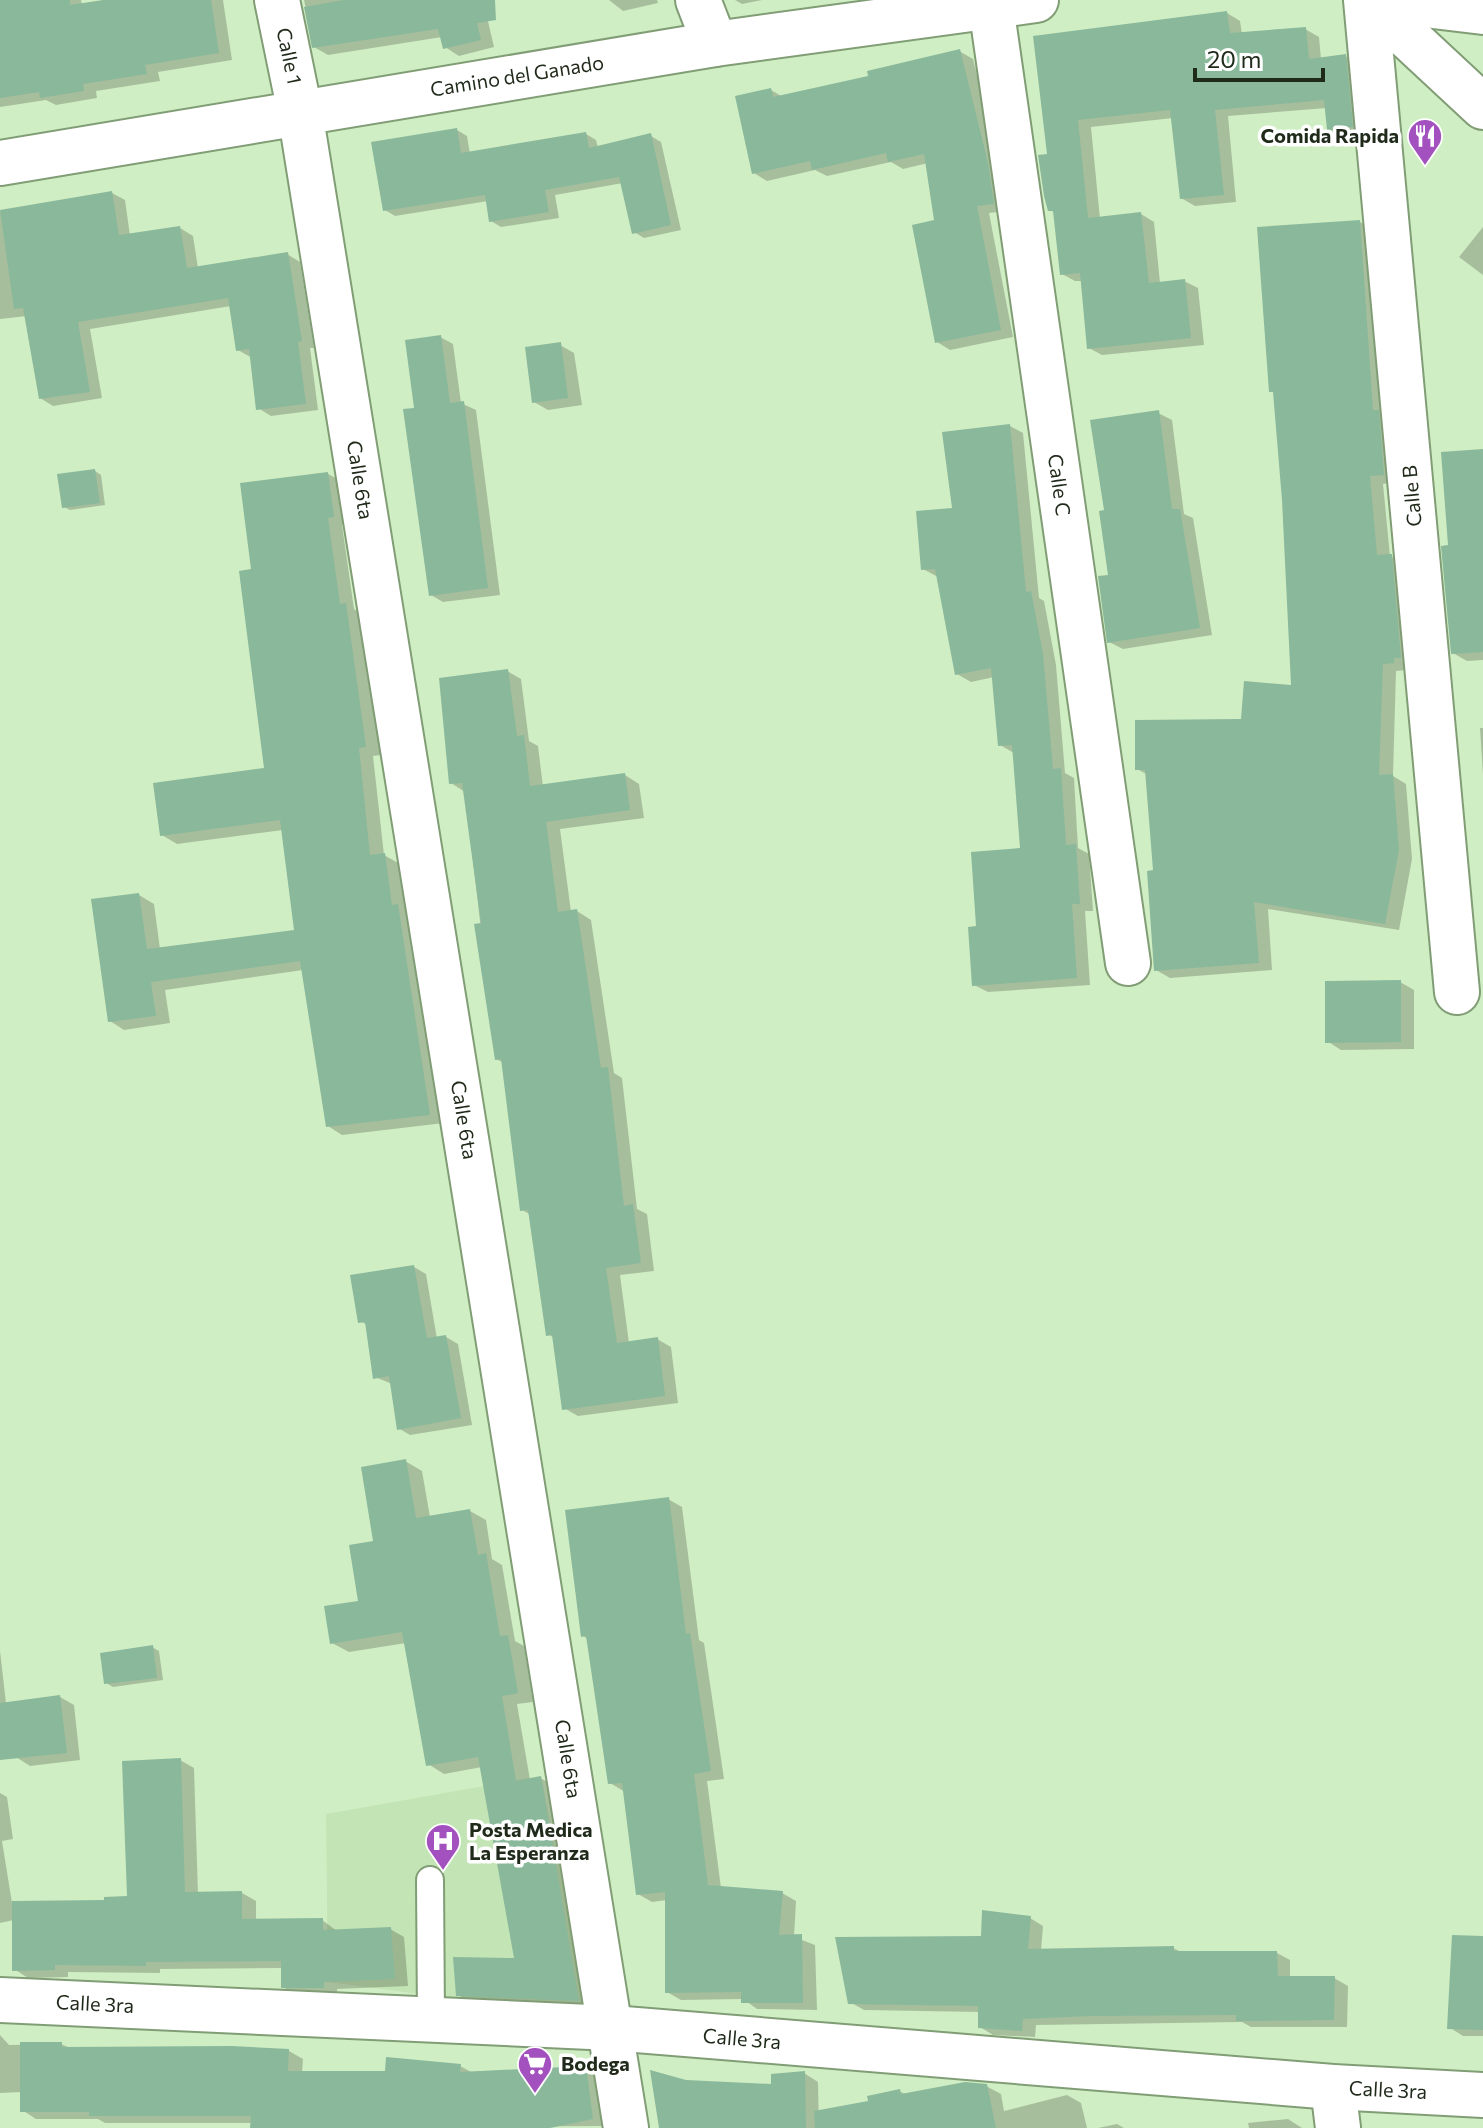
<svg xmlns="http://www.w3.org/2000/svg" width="1483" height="2128" viewBox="0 0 1483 2128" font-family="Commissioner,sans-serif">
<rect width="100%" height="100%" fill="#d0eec4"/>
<polygon fill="#c3e4b4" points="541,1776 586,2004 457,1999 328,1982 326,1814"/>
<g fill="#0003">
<polygon points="26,0 81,0 82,5 116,0 223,0 232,60 158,72 160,81 96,91 97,98 56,105 46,100 0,107 0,25"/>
<polygon points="304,0 483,0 494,47 459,56 445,47 442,37 328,55 314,47"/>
<polygon points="609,0 657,0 658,3 623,11"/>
<polygon points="735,0 762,0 742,4"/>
<polygon points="1227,13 1240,21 1242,34 1305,29 1319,37 1321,59 1345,56 1359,64 1365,134 1342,137 1329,129 1327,108 1228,116 1236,202 1195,206 1181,198 1173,118 1091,127 1100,219 1141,214 1154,222 1160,283 1184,281 1198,288 1204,345 1102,355 1089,348 1082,281 1075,281 1062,274 1056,213 1050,210 1049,155 1035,38"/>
<polygon points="959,51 973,59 1001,172 1007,211 989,213 1013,337 950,350 937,342 936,222 928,163 903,169 891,162 827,176 815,170 767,181 754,173 771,90 783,97 870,78"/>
<polygon points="457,130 467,136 470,154 586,134 596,140 598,148 651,136 661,142 681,230 644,238 634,232 623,183 555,195 559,218 501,227 491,221 488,201 395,216 385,210"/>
<polygon points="112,193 125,200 130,236 180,228 193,236 198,268 287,254 300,262 314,348 310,348 318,410 271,416 258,408 252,358 238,350 231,306 90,329 102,398 53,406 40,398 27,316 0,319 0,212"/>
<polygon points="1360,222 1374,230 1397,482 1383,484 1390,556 1405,564 1407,670 1396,671 1393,776 1406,784 1412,859 1399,930 1268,909 1272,970 1170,978 1156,970 1156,872 1148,775 1137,769 1243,720 1293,687"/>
<polygon points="1483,227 1483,275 1459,257"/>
<polygon points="440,337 453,344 461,403 476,410 500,595 443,602 431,595 416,409"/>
<polygon points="560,345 574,353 582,405 548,410 534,402"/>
<polygon points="1158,413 1172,420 1184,514 1193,518 1212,635 1123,649 1109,642 1110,577"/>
<polygon points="1010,426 1023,433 1039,598 1044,601 1056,665 1065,773 1074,778 1078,848 1089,854 1093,911 1085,911 1090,985 988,992 974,985 979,928 1022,850 1014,753 1000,745 994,677 971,682 957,674 938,577 923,569 954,510"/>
<polygon points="1483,451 1483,660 1467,661 1453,653 1451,547"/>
<polygon points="95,471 101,475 105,505 70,510 64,507"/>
<polygon points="328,474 343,482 349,524 342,525 354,609 361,614 381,755 373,756 384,855 400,864 406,911 413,914 444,1123 342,1135 328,1126 303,970 165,990 170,1023 124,1030 110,1021 139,895 154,904 160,949 296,932 283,830 177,844 162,835 266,770 253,571"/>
<polygon points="507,671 521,679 529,741 538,746 543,787 625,775 639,784 644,818 560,829 571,912 577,911 591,920 614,1073 622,1078 637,1209 647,1214 654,1271 620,1275 629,1343 657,1339 671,1347 678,1403 578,1416 564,1408 554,1338 548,1334 531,1215 522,1210 504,1063 496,1059 465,792 451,783"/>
<polygon points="1480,728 1483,728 1483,775"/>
<polygon points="1400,982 1414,990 1414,1049 1341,1050 1327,1041"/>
<polygon points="414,1267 426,1274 437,1339 446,1337 458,1344 472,1425 410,1435 398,1428 392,1384 375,1377 367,1325 360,1321"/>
<polygon points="405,1461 422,1471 430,1517 470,1511 486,1520 492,1559 502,1565 515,1641 524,1646 533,1702 517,1704 530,1780 540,1778 557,1787 594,2010 475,2004 458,1995 516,1960 482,1767 444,1774 428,1764 406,1643 349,1652 332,1643 360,1602 375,1542"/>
<polygon points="668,1499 682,1507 699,1640 704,1643 724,1779 707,1781 721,1888 782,1893 796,1901 794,1937 815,1945 817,2010 757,2009 743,1999 681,2000 667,1992 667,1900 652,1902 638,1894 625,1792 610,1783 588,1639 583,1636"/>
<polygon points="152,1647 159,1651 163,1680 113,1687 106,1683"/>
<polygon points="0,1651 6,1703 60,1697 74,1705 80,1760 30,1766 16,1757 0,1705"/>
<polygon points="180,1760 194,1768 198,1894 242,1893 256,1901 256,1920 322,1920 337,1931 390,1929 404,1937 408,1986 337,1989 337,1995 297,1995 283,1987 283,1968 160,1969 160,1973 68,1972 68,1977 28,1978 14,1969 14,1920 0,1923 0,1793 7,1797 13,1839 2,1841 12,1903 106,1902 129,1898"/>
<polygon points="1030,1918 1043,1926 1041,1951 1173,1948 1183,1953 1277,1953 1290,1960 1290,1978 1334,1978 1348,1986 1347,2027 1251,2027 1242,2022 1036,2025 1035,2037 993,2035 980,2027 980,2012 864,2010 850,2002"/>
<polygon points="1483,1939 1483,2036 1463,2036 1449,2027"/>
<polygon points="0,2035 9,2045 61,2044 70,2048 289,2051 303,2059 302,2073 387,2073 460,2066 473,2073 586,2068 600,2076 606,2126 252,2128 252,2123 105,2123 98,2119 36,2119 22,2110 22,2092 0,2093"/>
<polygon points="804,2073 818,2082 819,2128 661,2128 686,2082 773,2086"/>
<polygon points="986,2086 1001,2094 1004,2111 1067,2095 1081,2103 1087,2128 875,2128 899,2091 907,2095"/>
<polygon points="1288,2119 1302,2128 1249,2128 1248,2123"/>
<polygon points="1117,2124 1124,2128 1098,2128"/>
</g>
<g fill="#8ab89b">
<polygon points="0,0 70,0 70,5 103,0 211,0 219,53 145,65 147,74 83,84 84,91 40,98 39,92 0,98"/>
<polygon points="344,0 495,0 496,20 477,23 481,40 443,49 438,29 312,48 304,7"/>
<polygon points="1227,11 1230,33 1306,27 1309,59 1346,54 1353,127 1327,130 1324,100 1215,110 1224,195 1180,199 1170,110 1078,120 1088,218 1141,212 1149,283 1185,279 1191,338 1087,349 1080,273 1060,275 1053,211 1048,211 1044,196 1038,155 1047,154 1033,36"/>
<polygon points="960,49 988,163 994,204 977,206 1001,330 935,343 912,225 934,220 924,154 888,162 886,153 812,170 810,161 752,174 735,96 771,88 773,97 868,76 867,71"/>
<polygon points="457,128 461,153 586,132 589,148 651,133 671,225 632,234 619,177 545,190 549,212 489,222 485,195 383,211 371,142"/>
<polygon points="112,191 119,235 180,226 187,268 288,252 302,341 298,342 306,404 256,410 249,349 236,351 228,298 78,322 90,392 39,399 23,308 14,309 0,210"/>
<polygon points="1360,220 1373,410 1379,410 1384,475 1370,476 1377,555 1392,554 1401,658 1394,658 1394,663 1383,664 1379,775 1393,774 1399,850 1385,924 1254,902 1259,963 1154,971 1147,871 1153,870 1145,770 1135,770 1135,720 1241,719 1244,681 1291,685 1282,500 1273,392 1269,392 1257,227"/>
<polygon points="441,335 450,403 464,401 488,588 429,596 403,409 414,408 405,340"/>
<polygon points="561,342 568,398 532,403 525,347"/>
<polygon points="1159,410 1172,509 1180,509 1200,628 1107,643 1098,576 1108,575 1099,511 1104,510 1090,420"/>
<polygon points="1010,424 1026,592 1031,591 1043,654 1053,769 1061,768 1066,845 1076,844 1080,904 1072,904 1077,978 972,986 968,927 976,926 971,852 1020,848 1012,745 998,746 991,668 955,675 935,569 921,570 916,511 952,508 942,432"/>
<polygon points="1483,449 1483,652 1451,654 1441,546 1448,545 1441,452"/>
<polygon points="95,469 100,503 62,508 57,474"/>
<polygon points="328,472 334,517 328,518 340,604 346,603 366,747 359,748 370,855 385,853 392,905 398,904 430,1115 326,1127 300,961 151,982 156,1016 108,1022 91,899 139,893 147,949 294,930 280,820 160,836 153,783 264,768 239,571 251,569 240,483"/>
<polygon points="508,669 517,736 524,735 530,786 625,773 630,810 546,822 558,912 577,909 601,1068 608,1067 624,1206 633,1204 641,1263 606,1268 617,1343 658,1337 665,1396 562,1410 552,1335 546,1336 528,1210 520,1211 501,1059 495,1060 474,924 481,923 462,783 449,784 439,678"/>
<polygon points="1401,980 1401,1042 1325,1043 1325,981"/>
<polygon points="414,1265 427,1338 446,1335 461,1418 397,1430 389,1376 373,1379 365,1322 358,1323 350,1275"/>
<polygon points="406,1459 416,1518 470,1509 478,1555 486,1553 500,1636 508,1635 518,1693 502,1696 516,1781 541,1776 579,2001 456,1996 453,1957 514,1958 478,1757 426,1766 402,1632 330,1644 324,1606 358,1601 349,1545 373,1541 361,1467"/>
<polygon points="669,1497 686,1634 690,1633 711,1771 694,1774 708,1885 783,1891 779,1935 802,1934 803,2003 741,2003 741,1992 665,1993 665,1892 636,1895 622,1783 608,1784 586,1636 581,1637 565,1510"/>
<polygon points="153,1645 157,1678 104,1684 100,1653"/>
<polygon points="60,1695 67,1753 0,1760 0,1703"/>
<polygon points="181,1758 185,1892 242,1891 242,1919 323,1918 323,1930 391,1927 395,1979 324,1982 324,1988 281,1988 281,1961 146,1962 146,1966 55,1965 55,1970 12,1971 12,1901 104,1900 104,1897 127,1896 122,1761"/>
<polygon points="982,1910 1031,1916 1028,1949 1174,1946 1174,1951 1277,1951 1278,1976 1335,1976 1334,2020 1236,2021 1236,2015 1092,2016 1023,2019 1022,2031 978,2028 978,2006 848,2004 835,1937 981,1936"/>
<polygon points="1452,1935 1483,1936 1483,2030 1447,2029"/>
<polygon points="20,2042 62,2042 62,2047 231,2046 289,2049 288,2071 385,2071 386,2057 461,2064 460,2072 586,2066 593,2119 550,2128 250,2128 251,2116 89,2116 89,2112 20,2112"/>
<polygon points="650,2070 686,2080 771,2084 771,2074 805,2071 806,2128 659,2128"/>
<polygon points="965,2082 987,2084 996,2128 815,2128 814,2111 868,2101 867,2096 900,2089 901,2094"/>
</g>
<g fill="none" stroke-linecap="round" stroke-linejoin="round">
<g stroke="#819d76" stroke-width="30">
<polyline id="lane" points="430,1880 431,2020"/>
</g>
<g stroke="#819d76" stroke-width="48">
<g id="street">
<polyline points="277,0 300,112 626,2128"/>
<polyline points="698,0 715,44"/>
<polyline points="1366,0 1457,992"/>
<polyline points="1383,0 1483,12"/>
<polyline points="991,6 1128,963"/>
<polyline points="1333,2087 1338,2128"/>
</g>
</g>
<g stroke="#819d76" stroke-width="48">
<g id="secondary">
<polyline points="1368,0 1483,107"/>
<polyline points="0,163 715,44 1036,0"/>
<polyline points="0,2000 612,2028 1333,2087 1483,2095"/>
</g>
</g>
<use href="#lane" stroke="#fff" stroke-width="26"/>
<use href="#street" stroke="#fff" stroke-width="44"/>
<use href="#secondary" stroke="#fff" stroke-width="44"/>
</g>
<defs>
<g id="restaurant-pin" transform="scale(1.8)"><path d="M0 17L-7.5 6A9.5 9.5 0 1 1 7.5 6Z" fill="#a451c0" stroke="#fff"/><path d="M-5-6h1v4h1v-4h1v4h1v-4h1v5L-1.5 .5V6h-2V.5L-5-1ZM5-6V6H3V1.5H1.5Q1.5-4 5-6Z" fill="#fff"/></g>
<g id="hospital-pin" transform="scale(1.8)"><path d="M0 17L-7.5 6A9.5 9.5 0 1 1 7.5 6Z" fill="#a451c0" stroke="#fff"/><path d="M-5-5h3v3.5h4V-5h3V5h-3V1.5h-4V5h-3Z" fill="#fff"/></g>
<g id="supermarket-pin" transform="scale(1.8)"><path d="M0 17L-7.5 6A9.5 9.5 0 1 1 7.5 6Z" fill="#a451c0" stroke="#fff"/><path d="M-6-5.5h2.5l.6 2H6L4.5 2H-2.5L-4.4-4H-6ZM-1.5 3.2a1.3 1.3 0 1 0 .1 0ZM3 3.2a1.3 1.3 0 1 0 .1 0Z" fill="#fff"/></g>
</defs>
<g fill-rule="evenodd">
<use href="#restaurant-pin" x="1425" y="136"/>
<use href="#hospital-pin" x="443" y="1841"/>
<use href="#supermarket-pin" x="535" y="2064"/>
</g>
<g text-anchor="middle" stroke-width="7" stroke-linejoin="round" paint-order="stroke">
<g font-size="20" fill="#1f2a1a" stroke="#fff">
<text transform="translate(289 56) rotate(78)" y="7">Calle 1</text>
<text transform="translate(517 76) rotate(-9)" y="7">Camino del Ganado</text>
<text transform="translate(360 480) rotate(81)" y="7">Calle 6ta</text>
<text transform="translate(1059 485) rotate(82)" y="7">Calle C</text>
<text transform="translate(1412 496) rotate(-95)" y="7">Calle B</text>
<text transform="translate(464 1120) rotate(81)" y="7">Calle 6ta</text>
<text transform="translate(568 1759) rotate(81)" y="7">Calle 6ta</text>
<text transform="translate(95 2004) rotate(3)" y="7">Calle 3ra</text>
<text transform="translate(742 2039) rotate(5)" y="7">Calle 3ra</text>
<text transform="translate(1388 2090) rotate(3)" y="7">Calle 3ra</text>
</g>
<g font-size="20" font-weight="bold" fill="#1f2a1a" stroke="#fff" text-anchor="start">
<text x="1399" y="143" text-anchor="end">Comida Rapida</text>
<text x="469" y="1837">Posta Medica<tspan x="469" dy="23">La Esperanza</tspan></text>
<text x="561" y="2071">Bodega</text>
</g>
</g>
<path d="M1195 68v12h128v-12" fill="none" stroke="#1f2a1a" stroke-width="4"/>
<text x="1207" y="68" font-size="24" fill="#1f2a1a" stroke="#ffffff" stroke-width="6" paint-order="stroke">20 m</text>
</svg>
